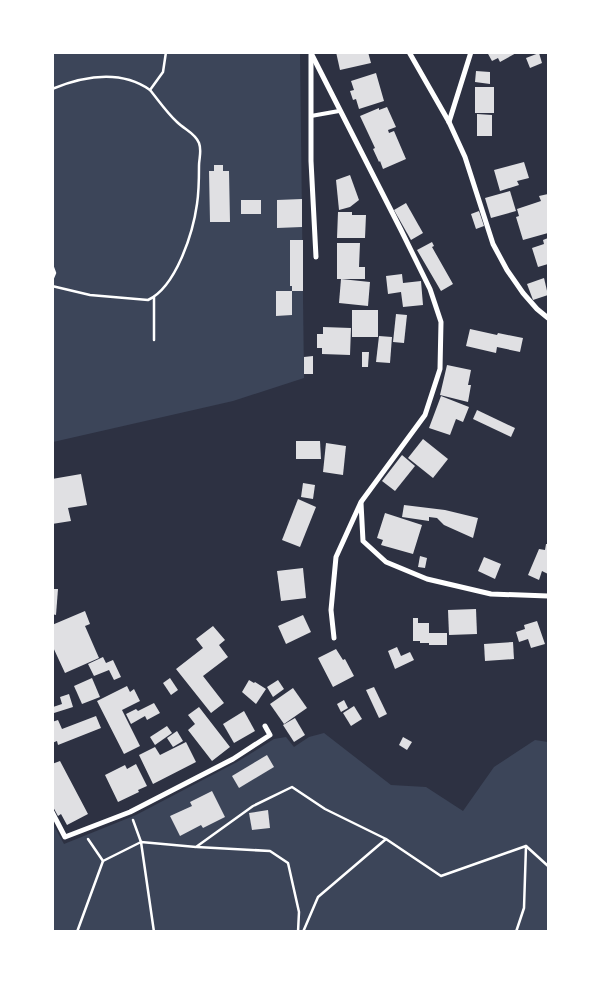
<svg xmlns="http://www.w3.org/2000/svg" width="601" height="984" viewBox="0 0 601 984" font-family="'DM Sans',sans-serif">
<rect width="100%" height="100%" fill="#2d3142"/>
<g fill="#3c4559">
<polygon points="52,53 300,53 304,378 233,401 53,442"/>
<polygon points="324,733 391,785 426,787 463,811 494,767 535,740 548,742 548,931 53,931 52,822 64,844 136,815 237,762 274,739 286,737 294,747 309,737"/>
</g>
<g fill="#e0e0e3">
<polygon points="336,52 368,52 371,63 340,70"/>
<polygon points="487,52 518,52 500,62 498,58 492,61"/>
<polygon points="539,53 542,63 530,68 526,58"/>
<polygon points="476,71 490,72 490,84 475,82"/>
<polygon points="376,73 384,101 359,109 356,99 353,100 350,91 354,90 351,81"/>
<rect x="475" y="87" width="19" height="26"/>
<polygon points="387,107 396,127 388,130 389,133 394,131 406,159 383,169 380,161 379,162 373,149 375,148 360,116 379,108 379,110"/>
<polygon points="477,114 492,115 492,136 477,136"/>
<polygon points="524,162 529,178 517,181 519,185 500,191 494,170"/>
<polygon points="214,165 223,165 223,171 229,171 230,222 210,222 209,171 214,171"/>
<polygon points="350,175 359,200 350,207 339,210 336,180"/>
<polygon points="510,191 516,211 491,218 485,198"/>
<polygon points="548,194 548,233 523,240 516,217 519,216 517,209 541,201 539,196"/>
<polygon points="302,199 302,227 277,228 277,200"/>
<rect x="241" y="200" width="20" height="14"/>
<polygon points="406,203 423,233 411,240 394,210"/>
<polygon points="479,211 484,226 476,229 471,214"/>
<polygon points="338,212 352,212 352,215 366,215 365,238 337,238"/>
<polygon points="548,238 548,264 538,267 532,248 544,244 543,240"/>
<polygon points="290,240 303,240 303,291 292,291 292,315 276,316 276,291 292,291 292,286 290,286"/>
<polygon points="432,242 434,246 432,247 453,284 441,291 417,250"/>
<polygon points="337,243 360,243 359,267 365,267 365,279 337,279"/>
<polygon points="402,274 403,283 421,281 423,305 403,307 401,292 388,294 386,276"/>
<polygon points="544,278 548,295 533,300 527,284"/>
<polygon points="341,279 370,282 368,306 339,303"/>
<rect x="352" y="310" width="26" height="27"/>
<polygon points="396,314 407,315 404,343 393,342"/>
<polygon points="323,327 351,328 350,355 322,354 322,348 317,348 317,334 323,334"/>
<polygon points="470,329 497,335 498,333 523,338 520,352 497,347 496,353 466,346"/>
<polygon points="379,336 392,337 390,363 376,362"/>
<polygon points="362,352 369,352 368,367 362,367"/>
<polygon points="313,356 313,374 304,374 304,357"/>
<polygon points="447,365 471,370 468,385 471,385 468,402 440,395"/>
<polygon points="441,396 469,407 463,422 456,419 450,435 429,428"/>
<polygon points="477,410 515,428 511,437 473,419"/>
<polygon points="423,439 448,459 433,478 408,458"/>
<polygon points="296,441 320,441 321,459 296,459"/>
<polygon points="326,443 346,446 343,475 323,472"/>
<polygon points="402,455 415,466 395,491 382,481"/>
<polygon points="81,474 87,505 68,508 71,521 52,524 52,479"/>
<polygon points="303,483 315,485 313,499 301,497"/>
<polygon points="298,499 316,507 300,547 282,540"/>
<polygon points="404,505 445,510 478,518 473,538 444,525 437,518 429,517 429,521 402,517"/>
<polygon points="385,513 422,525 413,554 381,545 383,540 377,538"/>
<polygon points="546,544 548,544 548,574 542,571 539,580 528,575 539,549 545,550"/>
<polygon points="420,556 427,558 425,568 418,567"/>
<polygon points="484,557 501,564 495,579 478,571"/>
<polygon points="303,568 306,598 281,601 277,571"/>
<polygon points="52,589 58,589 56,615 52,614"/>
<polygon points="476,609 477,634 449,635 448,610"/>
<polygon points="85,611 90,624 85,626 99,658 65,673 52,645 52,625"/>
<polygon points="303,615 311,632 286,644 278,626"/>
<polygon points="413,618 418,618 418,623 429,623 429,633 447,633 447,645 429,645 429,643 420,643 420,641 413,641"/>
<polygon points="537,621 545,644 531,648 528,639 519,642 516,632 525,629 524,625"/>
<polygon points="213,626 225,640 219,645 228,657 203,676 224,703 211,713 176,669 203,648 196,639"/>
<polygon points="513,642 514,659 485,661 484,644"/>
<polygon points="397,647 401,656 410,652 414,660 395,669 388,651"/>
<polygon points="336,649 343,660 345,659 354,676 333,687 318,658"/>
<polygon points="103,657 106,663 113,660 121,677 114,680 109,670 94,676 88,664"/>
<polygon points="92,678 100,697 82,704 74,686"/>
<polygon points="170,678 178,690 171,695 163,683"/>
<polygon points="249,680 254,683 255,682 266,689 256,704 242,692"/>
<polygon points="278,680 284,689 273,697 267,687"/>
<polygon points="127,686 130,692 134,689 140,701 122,710 140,746 124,754 97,701"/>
<polygon points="374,687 387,714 379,718 366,690"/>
<polygon points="293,688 307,708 284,724 270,704"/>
<polygon points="69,694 73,707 54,713 53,707 62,704 60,697"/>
<polygon points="344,700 348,708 341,712 337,704"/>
<polygon points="154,703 160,713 147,720 145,716 131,724 126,714 136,709 138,711"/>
<polygon points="354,706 362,719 351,726 343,713"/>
<polygon points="199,707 230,747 212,761 188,730 195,724 188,715"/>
<polygon points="244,711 255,731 234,743 223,724"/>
<polygon points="96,716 101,728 58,745 57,741 52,743 52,722 58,720 62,729"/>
<polygon points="295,718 305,735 294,742 283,725"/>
<polygon points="167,726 172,733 155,745 150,737"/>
<polygon points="177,731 183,741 173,747 167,738"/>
<polygon points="403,737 412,742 407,750 399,745"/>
<polygon points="186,742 196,762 153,784 139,755 155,747 160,755"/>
<polygon points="267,755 274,767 239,788 232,776"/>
<polygon points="60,761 88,814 67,825 61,814 58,816 52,805 52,764"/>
<polygon points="136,764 147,786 138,790 139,792 118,802 105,775 125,765 127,769"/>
<polygon points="212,791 225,817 203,828 201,825 180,836 170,816 192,806 190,802"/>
<polygon points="268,810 270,828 252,830 249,813"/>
</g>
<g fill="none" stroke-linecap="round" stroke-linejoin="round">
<g stroke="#fff" stroke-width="2.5">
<path d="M 52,89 C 84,76 120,69 150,90"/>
<polyline points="52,265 55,273 52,280"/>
<path d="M 52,286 L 90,295 L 148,300 C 176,287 193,233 197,204 C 199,191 199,178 199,166 C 199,158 202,151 199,143 C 195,133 185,130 177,122 C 167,113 159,101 150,90 L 163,72 L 166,52"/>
<polyline points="154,297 154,340"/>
<polyline points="133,820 141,842 154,932"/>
<polyline points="88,839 103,861"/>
<polyline points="526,846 548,866"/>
<polyline points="197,847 270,851 288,863 299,912 298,932"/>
<polyline points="77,932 103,861 141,842 196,847 253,806 292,787 325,809 386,839 441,876 526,846 524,908 516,932"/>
<polyline points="303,932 318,897 386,839"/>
</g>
<polyline stroke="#fff" stroke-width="4" points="311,116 339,111"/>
<g stroke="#fff" stroke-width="5">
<polyline points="409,52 449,122 465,157 493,244 507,270 523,293 537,309 548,318"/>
<polyline points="311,53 401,230 430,289 441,322 440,369 425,415 361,502 336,557 331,610 334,638"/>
<polyline points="311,55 311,161 316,257"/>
<polyline points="449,122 471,52"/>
<polyline points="361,503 363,541 386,562 427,579 491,594 548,596"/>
<polyline points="52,812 65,837 130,812 233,759 270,735 265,726"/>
</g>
</g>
<rect width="601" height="984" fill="none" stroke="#ffffff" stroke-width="108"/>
</svg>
